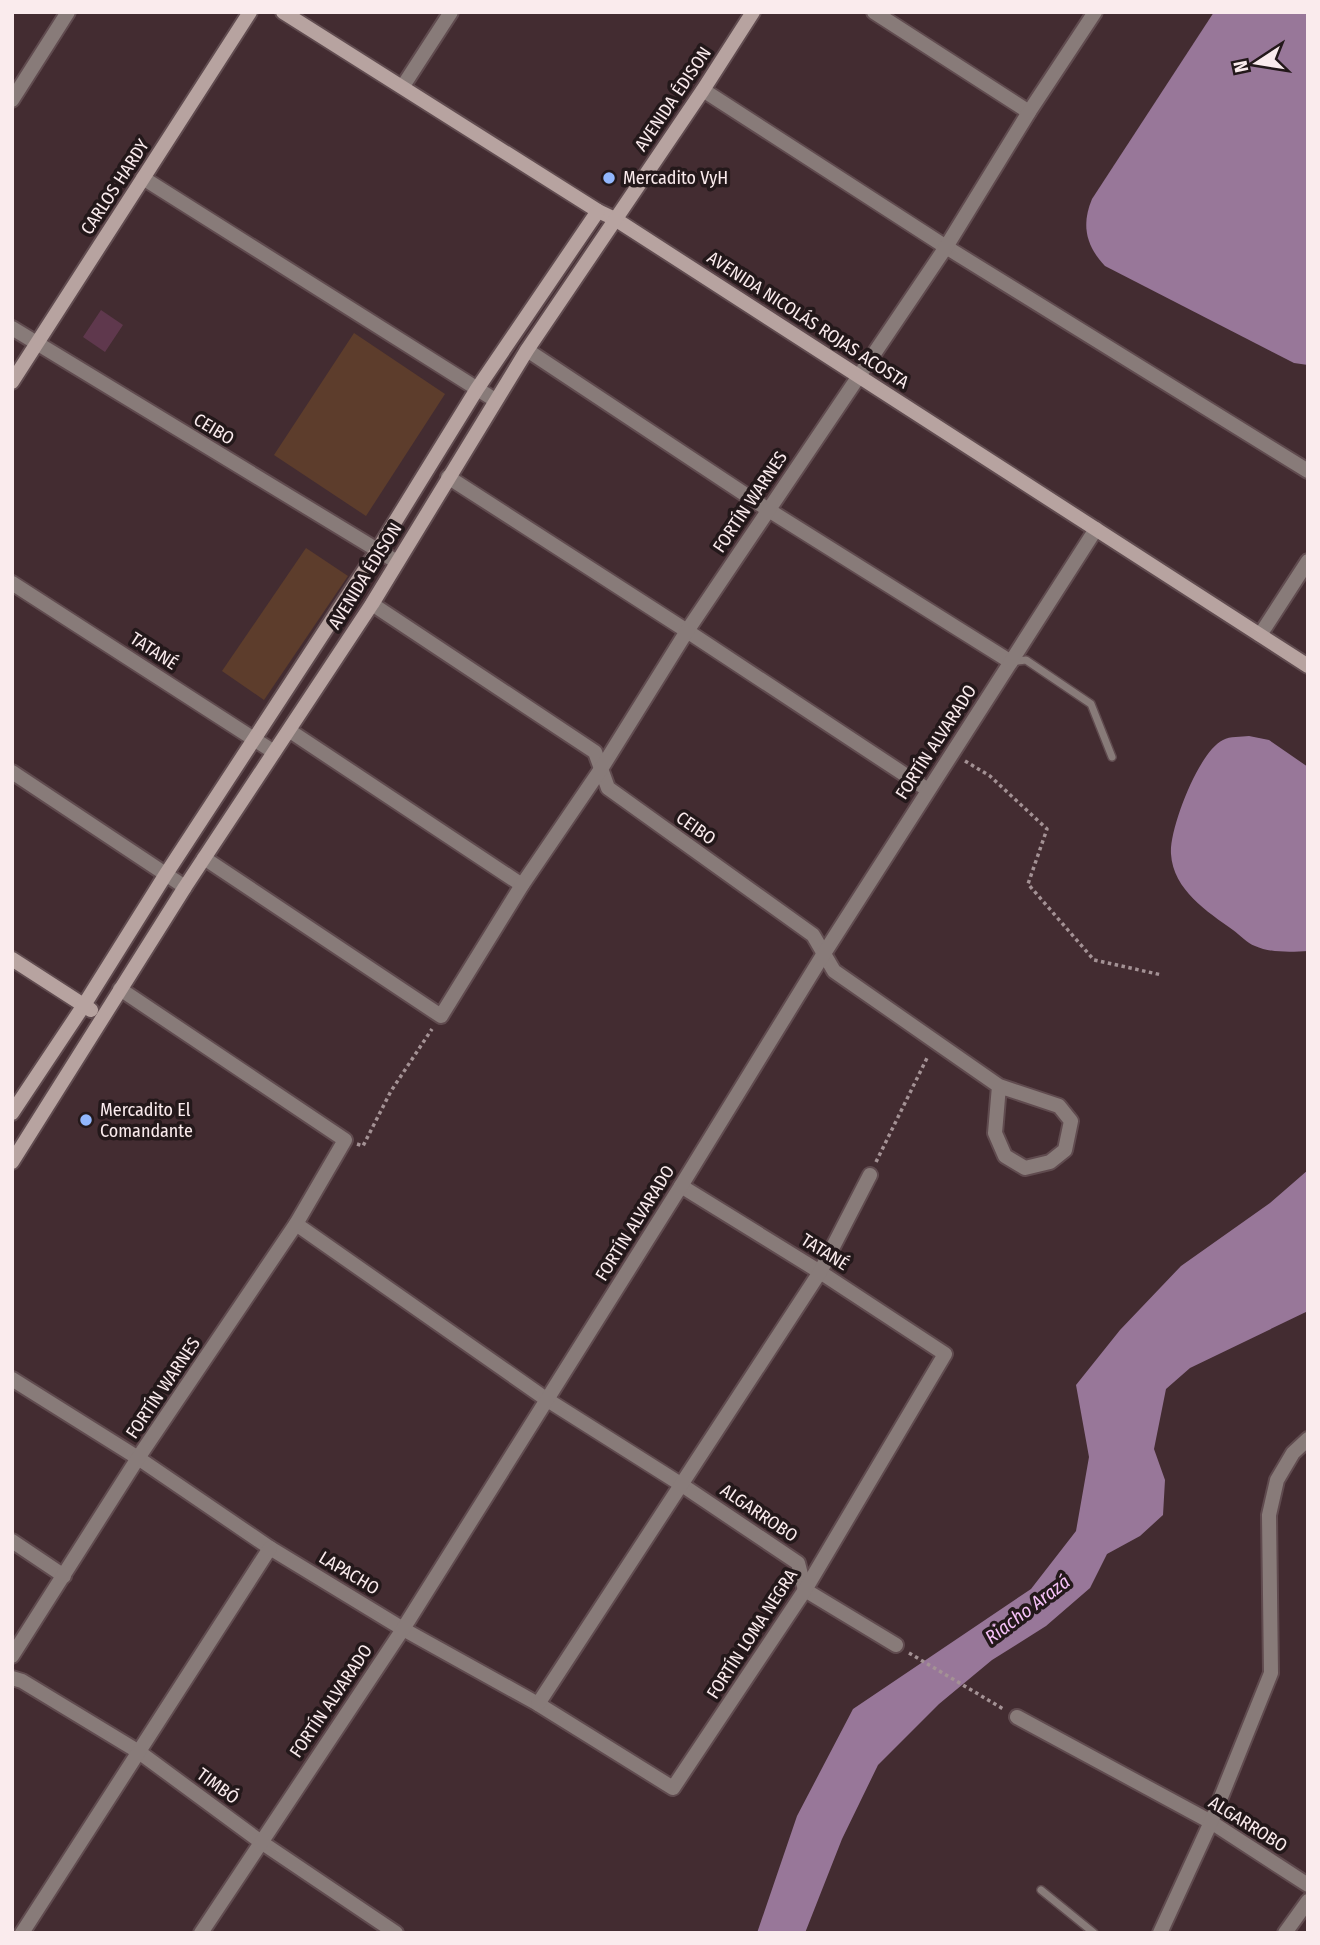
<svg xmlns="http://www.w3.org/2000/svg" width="1320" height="1945" viewBox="0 0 1320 1945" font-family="'Fira Sans Condensed',sans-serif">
<rect width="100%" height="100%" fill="#432c31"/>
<g fill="#5d3d2c">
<polygon points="354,333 445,394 366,516 274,455"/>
<polygon points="306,548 348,576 264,700 222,671"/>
</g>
<g fill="#987799">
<path d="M 1214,12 L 1308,12 L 1308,365 L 1294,363 L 1105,266 C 1086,246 1081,225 1092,199 Z"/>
<path d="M 1249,736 L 1269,740 L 1308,767 L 1308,951 C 1292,952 1270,953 1255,946 C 1247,943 1240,935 1233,930 C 1208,912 1173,890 1171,854 C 1169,829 1199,751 1223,740 C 1230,736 1241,737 1249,736 Z"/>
<polygon points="1308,1170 1308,1311 1190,1368 1166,1389 1154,1449 1165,1480 1163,1515 1140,1536 1107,1554 1090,1588 1046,1626 992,1660 939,1704 878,1765 842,1839 805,1933 757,1933 797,1816 853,1709 1031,1589 1076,1531 1089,1457 1076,1385 1120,1330 1181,1266 1270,1203"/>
</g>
<polygon fill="#5f384d" points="101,310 123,325 105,352 83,337"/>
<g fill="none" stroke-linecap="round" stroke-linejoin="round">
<g stroke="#604b4f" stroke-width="10">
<g id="lane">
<polyline points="1011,662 1026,660 1091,704 1112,757"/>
<polyline points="1041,1890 1094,1933"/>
</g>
</g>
<g stroke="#604b4f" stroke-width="18">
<g id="street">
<polyline points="874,12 1029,112"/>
<polyline points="403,86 451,12"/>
<polyline points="703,90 946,247 1308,471"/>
<polyline points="12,100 68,12"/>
<polyline points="143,178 495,400"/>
<polyline points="12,328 397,562"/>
<polyline points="527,350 767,509 1011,662"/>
<polyline points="448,477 687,631 928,790"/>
<polyline points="12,583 274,752"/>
<polyline points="372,604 595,752 608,788 813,935 834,971 999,1086 1059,1106 1071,1121 1065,1150 1050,1162 1025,1168 1005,1156 995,1133 999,1086"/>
<polyline points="1260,635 1308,561"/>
<polyline points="290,731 522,885"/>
<polyline points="12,772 185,887"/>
<polyline points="204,858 441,1016 522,885 601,769 687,631 946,247 1029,112 1095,12"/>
<polyline points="296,1224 546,1399 682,1485 798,1563 805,1590 896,1645"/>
<polyline points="12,1379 138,1458 270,1548 403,1629 538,1704 673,1788 805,1590 945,1354 820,1272 681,1186"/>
<polyline points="12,1541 64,1576"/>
<polyline points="12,1656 138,1458 296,1224 345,1140 120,989"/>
<polyline points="12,1678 22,1681 139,1752 261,1842 396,1933"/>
<polyline points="538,1704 820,1272 870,1175"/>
<polyline points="1017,1717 1211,1822 1308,1885"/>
<polyline points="22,1933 270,1548"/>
<polyline points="201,1933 403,1629 681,1186 823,955 1096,529"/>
<polyline points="1160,1933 1211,1822 1271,1673 1269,1515 1277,1480 1293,1453 1308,1439"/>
<polyline points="1285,1933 1308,1901"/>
</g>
</g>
<g stroke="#604b4f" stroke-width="18">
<g id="secondary">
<polyline points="283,12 598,211 615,219 1308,666"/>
<polyline points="12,382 250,12"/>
<polyline points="12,959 91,1010"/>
<polyline points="12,1113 84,1005 166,874 377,551 477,389 598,211"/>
<polyline points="12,1162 185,887 372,604 527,350 703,90 753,12"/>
</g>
</g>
<g stroke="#a49295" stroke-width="3.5" stroke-dasharray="3.5 3.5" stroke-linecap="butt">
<polyline points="965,761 990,776 1047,829 1028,884 1094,960 1162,975"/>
<polyline points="357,1144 363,1146 391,1091 432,1029"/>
<polyline points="876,1162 928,1056"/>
<polyline points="909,1653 1005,1710"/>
</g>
<use href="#lane" stroke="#887b79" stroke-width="7"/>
<use href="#street" stroke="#887b79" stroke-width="14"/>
<use href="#secondary" stroke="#b7a3a0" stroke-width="14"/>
</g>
<g fill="#92b7fd" stroke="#23181a" stroke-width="2.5">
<circle cx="609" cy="178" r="7"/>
<circle cx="86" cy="1120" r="7"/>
</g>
<g text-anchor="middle" stroke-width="7" stroke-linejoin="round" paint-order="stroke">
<g font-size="18" fill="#faebed" stroke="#23181a">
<text transform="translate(673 99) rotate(-56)" y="6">AVENIDA ÉDISON</text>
<text transform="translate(115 187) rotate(-57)" y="6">CARLOS HARDY</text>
<text transform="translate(808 320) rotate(33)" y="6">AVENIDA NICOLÁS ROJAS ACOSTA</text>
<text transform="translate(214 429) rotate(31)" y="6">CEIBO</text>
<text transform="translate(750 502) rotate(-56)" y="6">FORTÍN WARNES</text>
<text transform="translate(365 576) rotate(-58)" y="6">AVENIDA ÉDISON</text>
<text transform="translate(154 651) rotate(33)" y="6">TATANÉ</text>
<text transform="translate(936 742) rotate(-57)" y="6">FORTÍN ALVARADO</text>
<text transform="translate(696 828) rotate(35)" y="6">CEIBO</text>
<text transform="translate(635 1223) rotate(-58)" y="6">FORTÍN ALVARADO</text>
<text transform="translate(825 1252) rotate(32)" y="6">TATANÉ</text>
<text transform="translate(163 1388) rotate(-56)" y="6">FORTÍN WARNES</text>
<text transform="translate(759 1513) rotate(34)" y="6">ALGARROBO</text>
<text transform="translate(349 1573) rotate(31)" y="6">LAPACHO</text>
<text transform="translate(752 1634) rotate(-57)" y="6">FORTÍN LOMA NEGRA</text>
<text transform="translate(331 1701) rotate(-56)" y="6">FORTÍN ALVARADO</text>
<text transform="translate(218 1786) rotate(36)" y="6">TIMBÓ</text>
<text transform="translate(1248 1824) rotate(32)" y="6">ALGARROBO</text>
</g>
<g font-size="18" fill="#faebed" stroke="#23181a" text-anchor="start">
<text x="623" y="184">Mercadito VyH</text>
<text x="100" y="1116">Mercadito El<tspan x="100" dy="21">Comandante</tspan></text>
</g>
<g font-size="19" font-style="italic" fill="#f6c1f8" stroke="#23181a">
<text transform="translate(1027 1609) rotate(-37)" y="7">Riacho Arazá</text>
</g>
</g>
<rect width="1320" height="1945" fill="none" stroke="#faebed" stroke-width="28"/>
<g transform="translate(1257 63) rotate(258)" stroke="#23181a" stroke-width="5" paint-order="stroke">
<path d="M0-5L12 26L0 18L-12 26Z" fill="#faebed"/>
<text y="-10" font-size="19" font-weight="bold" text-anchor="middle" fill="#faebed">N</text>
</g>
</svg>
